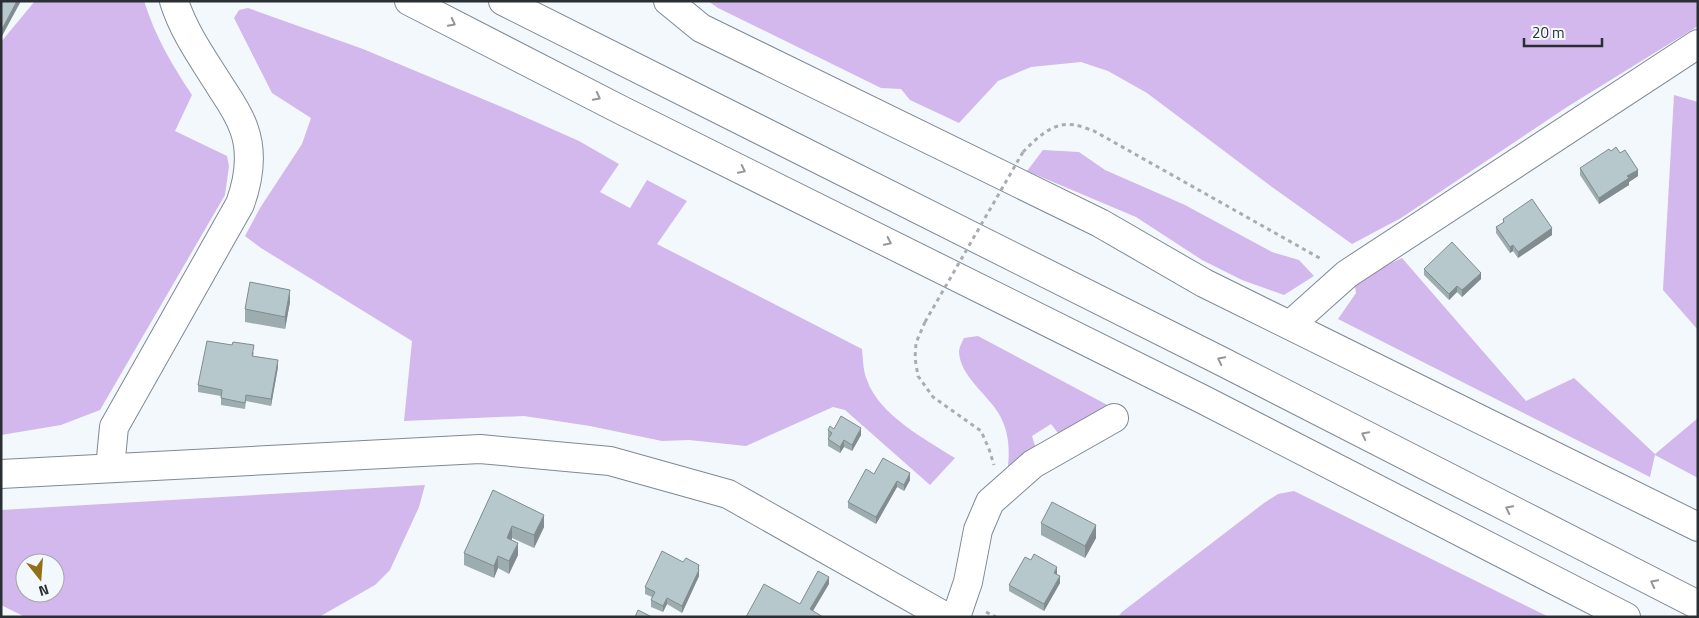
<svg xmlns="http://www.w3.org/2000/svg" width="1699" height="618" viewBox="0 0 1699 618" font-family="'Titillium Web',sans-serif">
<rect width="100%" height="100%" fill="#f3f8fd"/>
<g fill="#d2b8ec" fill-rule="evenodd">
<path d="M 35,1 L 144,1 C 155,36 172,65 192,95 L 175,131 L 227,156 L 229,166 L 225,195 L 100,410 L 61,425 L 1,435 L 1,42 Z"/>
<polygon points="708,1 1698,1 1698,26 1567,107 1401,218 1352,244 1272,187 1147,93 1108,71 1081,62 1031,67 998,81 959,123 910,100 901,89 881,88 718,8"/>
<path d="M 248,8 L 363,49 L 509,110 L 579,141 L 619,164 L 600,192 L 630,208 L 647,180 L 687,201 L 657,244 L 862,349 C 863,359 863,371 867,380 C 879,415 925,439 955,458 L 930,485 L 845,410 L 833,407 L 746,446 L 689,440 L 662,441 L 590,426 L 524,416 L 404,421 L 412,341 L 261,248 L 245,236 L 260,208 L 302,144 L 311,118 L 272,93 L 234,18 L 239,10 Z"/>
<polygon points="1674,95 1698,102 1698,330 1663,290"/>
<polygon points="1043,150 1079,152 1105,170 1185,205 1272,252 1299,260 1314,276 1284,295 1242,280 1202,260 1136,217 1027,171"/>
<polygon points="1402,258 1526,401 1574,378 1655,454 1698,418 1698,478 1655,455 1650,477 1338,319 1356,293 1355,286 1380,268"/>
<path d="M 978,336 L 1113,408 L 1061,437 L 1051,424 L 1032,436 L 1037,452 L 1007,474 C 1010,453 1010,433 999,414 C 988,395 960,376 959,352 C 959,348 962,342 964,338 Z"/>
<path d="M 425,485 L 419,507 L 390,570 L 375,585 L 319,617 L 25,617 L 1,605 L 1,510 ZM 25,563 L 55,563 L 55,593 L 25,593 Z"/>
<polygon points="1294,491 1549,617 1118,617 1122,612 1264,503 1278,494"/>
</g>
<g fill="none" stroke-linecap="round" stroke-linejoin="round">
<g stroke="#7e8993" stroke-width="30">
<g id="street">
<polyline points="668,1 701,28 1100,223 1204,283 1698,527"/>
<polyline points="1290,325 1347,274 1698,44"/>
<path d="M 110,468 L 114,427 L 240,204 C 249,179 253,154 244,129 C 239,114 230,101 222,89 C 204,60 184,33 174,1"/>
<polyline points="956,617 968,582 978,530 990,502 1033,464 1114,418"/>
</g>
</g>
<g stroke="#7e8993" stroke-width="30">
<polyline id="secondary" points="1,474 480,449 610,461 728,494 946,617"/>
</g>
<g stroke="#7e8993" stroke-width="30">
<g id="highway">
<polyline points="409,1 623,111 1204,400 1626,617"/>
<polyline points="503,1 1221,361 1698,605"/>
</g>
</g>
<g stroke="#a8adb2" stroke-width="3" stroke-dasharray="4 4" stroke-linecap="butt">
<path d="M 1023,152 C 1037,138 1053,121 1075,125 C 1081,126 1088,129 1094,131 L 1323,260"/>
<polyline points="925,322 916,343 915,358 918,376 933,397 981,431 989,449 994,465"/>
<polyline points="986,612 996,617"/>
</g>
<use href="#street" stroke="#fff" stroke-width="28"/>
<use href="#secondary" stroke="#fff" stroke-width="28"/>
<use href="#highway" stroke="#fff" stroke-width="28"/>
<polyline stroke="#a8adb2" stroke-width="3" stroke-dasharray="4 4" stroke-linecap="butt" points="925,322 1023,152"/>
</g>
<g fill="#9dacaf">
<polygon points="1580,168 1638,176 1629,182 1629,185 1599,204 1580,175"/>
<polygon points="1503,219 1552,235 1518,258 1513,251 1510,253 1496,233 1496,227 1503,223"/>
<polygon points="1424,269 1481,279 1462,297 1457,292 1449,300 1424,275"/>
<polygon points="290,302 285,329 245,322 245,309"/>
<polygon points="254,352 253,356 278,367 271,406 246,401 245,409 221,405 221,396 198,392 198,385"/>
<polygon points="834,429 861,435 852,451 844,447 840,453 828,446 828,439 829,438 828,437 828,430"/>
<polygon points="874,474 910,480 904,491 897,487 876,524 848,508 848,502"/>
<polygon points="493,490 544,527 534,548 512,538 512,540 518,555 509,574 498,568 494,578 464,565 464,553"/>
<polygon points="1041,523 1096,538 1085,558 1041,535"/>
<polygon points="683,562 699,565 699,576 682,613 667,604 663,612 651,607 651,600 652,597 645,594 645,587"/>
<polygon points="1057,573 1057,575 1060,583 1044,611 1009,591 1009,585"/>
</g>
<g fill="#808c8f">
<polygon points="17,1 21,1 1,38 1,31"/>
<polygon points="1638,170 1638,176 1629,182 1629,185 1599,204 1599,198 1627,176"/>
<polygon points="1552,228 1552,235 1518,258 1518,252"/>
<polygon points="1513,245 1513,251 1510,253 1510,247"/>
<polygon points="1481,273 1481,279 1462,297 1462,290"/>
<polygon points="1457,286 1457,292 1449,300 1449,294"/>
<polygon points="290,290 290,302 285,329 285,317"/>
<polygon points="278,360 278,367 271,406 271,399"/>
<polygon points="861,428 861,435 852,451 852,445"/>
<polygon points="844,440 844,447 840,453 840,447"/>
<polygon points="910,473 910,480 904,491 904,485"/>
<polygon points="897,481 897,487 876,524 876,517"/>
<polygon points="544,515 544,527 534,548 534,535"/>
<polygon points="1096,525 1096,538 1085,558 1085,546"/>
<polygon points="512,526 512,538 507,551 507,538"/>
<polygon points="518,543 518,555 509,574 509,561"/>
<polygon points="498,556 498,568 494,578 494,566"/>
<polygon points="699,565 699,576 682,613 682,606"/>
<polygon points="1057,567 1057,573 1054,580 1054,573"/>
<polygon points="1060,576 1060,583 1044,611 1044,604"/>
<polygon points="829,577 829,584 810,616 810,609"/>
<polygon points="667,598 667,604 663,612 663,606"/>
</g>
<g fill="#b7c8cc" stroke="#808c8f">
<polygon points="1,1 17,1 1,31"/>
<polygon points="1616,147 1620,153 1625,150 1638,170 1627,176 1629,178 1599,198 1580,168 1609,149 1611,151"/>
<polygon points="1532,199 1552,228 1518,252 1513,245 1510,247 1496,227 1504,222 1503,219"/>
<polygon points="1452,242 1481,273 1462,290 1457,286 1449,294 1424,269"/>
<polygon points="250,282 290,290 285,317 245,309"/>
<polygon points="207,341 232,345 233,342 254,345 252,356 278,360 271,399 246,395 245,403 221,398 222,390 198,385"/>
<polygon points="841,416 861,428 852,445 844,440 840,447 828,439 832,433 828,430 830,426 834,429"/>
<polygon points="883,458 910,473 904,485 897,481 876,517 848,502 866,469 874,474"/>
<polygon points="493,490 544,515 534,535 512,526 507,538 518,543 509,561 498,556 494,566 464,553"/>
<polygon points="1052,502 1096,525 1085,546 1041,523"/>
<polygon points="662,551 683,562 686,558 699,565 698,569 699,570 682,606 667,598 663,606 651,600 655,592 645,587"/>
<polygon points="1034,554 1057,567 1054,573 1060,576 1044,604 1009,585 1025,557 1031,560"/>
<polygon points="818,571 829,577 810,609 823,617 746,617 764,584 800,604"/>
<polygon points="638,610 652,617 635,617"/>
</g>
<defs><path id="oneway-chevron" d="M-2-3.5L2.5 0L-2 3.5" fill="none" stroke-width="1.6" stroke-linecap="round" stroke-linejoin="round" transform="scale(1.25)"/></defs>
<g stroke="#949799">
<use href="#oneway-chevron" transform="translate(452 23) rotate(27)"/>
<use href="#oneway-chevron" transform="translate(597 97) rotate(27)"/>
<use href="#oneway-chevron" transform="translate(742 170) rotate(26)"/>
<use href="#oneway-chevron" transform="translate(888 242) rotate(26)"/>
<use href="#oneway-chevron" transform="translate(1221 360) rotate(-153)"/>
<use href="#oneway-chevron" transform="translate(1365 435) rotate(-153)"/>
<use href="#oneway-chevron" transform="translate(1509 509) rotate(-153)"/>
<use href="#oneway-chevron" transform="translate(1654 583) rotate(-153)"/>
</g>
<rect width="1699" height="618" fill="none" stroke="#2a2f33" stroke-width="5"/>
<g transform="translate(40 578) rotate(163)"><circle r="24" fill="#f3f8fd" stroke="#a3a8ac"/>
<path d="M0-4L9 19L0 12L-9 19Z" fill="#917016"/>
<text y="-8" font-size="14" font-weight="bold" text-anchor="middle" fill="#2a2f33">N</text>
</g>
<path d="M1524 38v8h78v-8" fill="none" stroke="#2a2f33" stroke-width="2.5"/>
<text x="1532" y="38" font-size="15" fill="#2a2f33" stroke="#f3f8fd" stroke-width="4" paint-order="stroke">20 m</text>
</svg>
